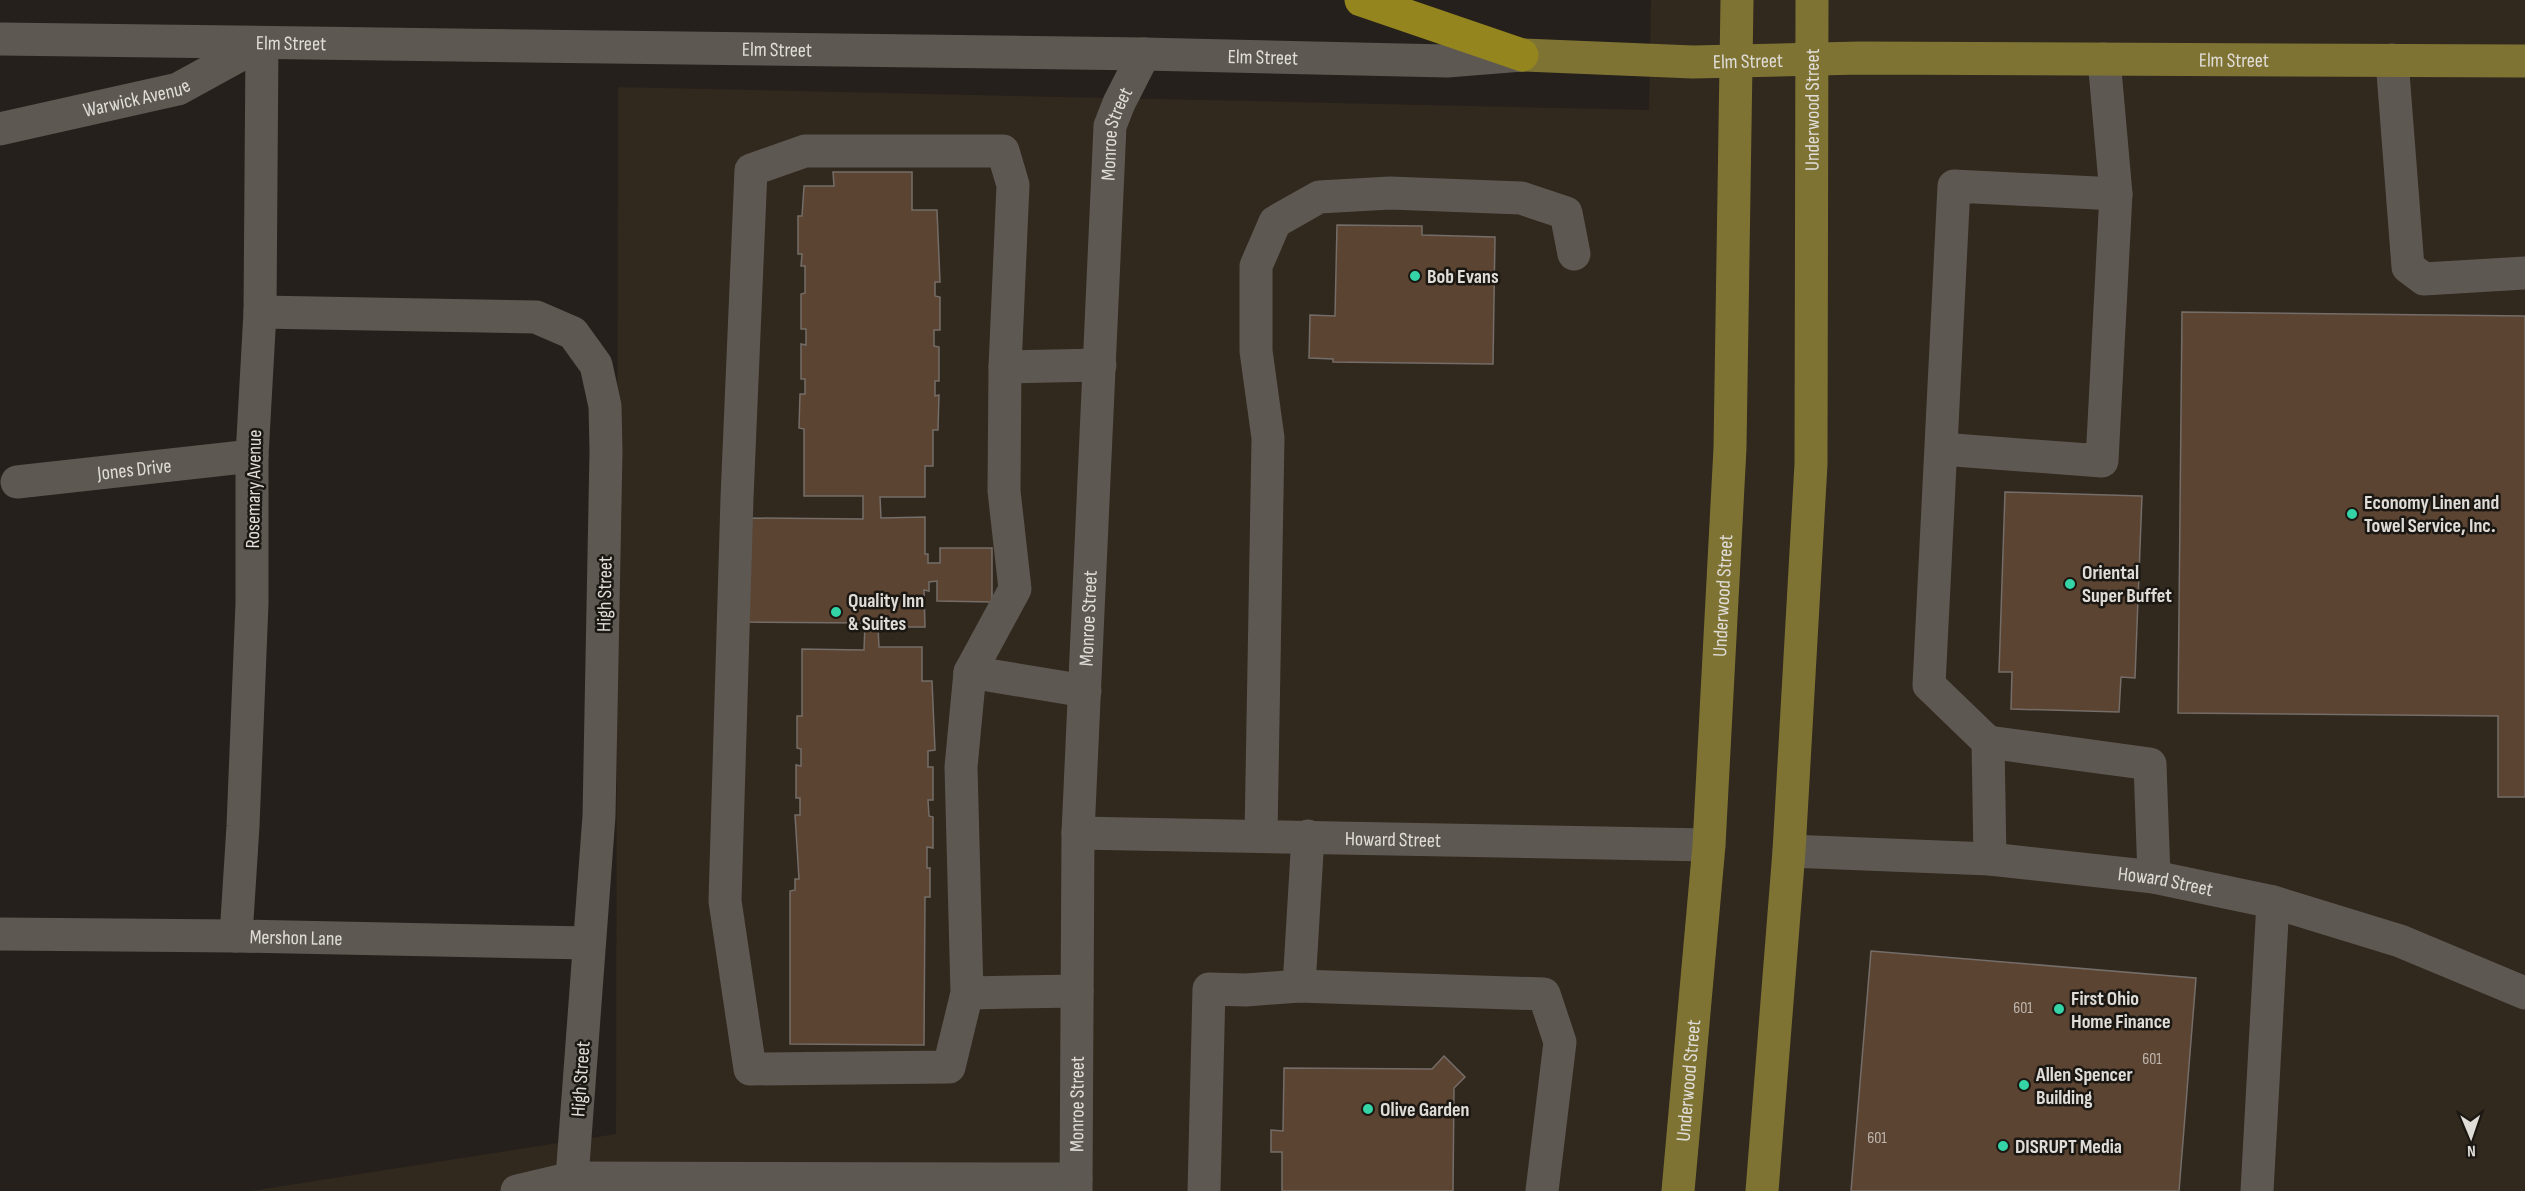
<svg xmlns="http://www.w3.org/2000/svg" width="2525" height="1191" viewBox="0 0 2525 1191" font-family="'Sofia Sans Condensed',sans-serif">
<rect width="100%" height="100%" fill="#25201b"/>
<polygon fill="#31281e" points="1651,0 2525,0 2525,1191 250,1191 616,1134 618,87 1649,110"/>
<g fill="#5c4432" stroke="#746d68" stroke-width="1.5">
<polygon points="833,172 912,172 912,210 937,210 940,282 935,282 935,296 940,297 940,330 934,330 934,346 939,347 939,381 935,381 935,396 939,395 938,430 933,430 933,466 925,466 925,497 880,497 881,518 925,517 925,554 928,554 928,563 940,563 940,548 992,548 992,602 937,601 937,581 929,582 929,591 924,590 925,627 878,627 879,647 922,647 922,681 932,681 935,750 928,751 928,767 933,767 933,800 928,800 929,816 933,817 933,848 927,847 927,868 930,868 930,897 925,897 924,1045 790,1044 790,891 795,890 795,879 799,879 795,815 800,815 800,798 796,798 796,765 801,766 801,749 797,748 797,716 802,716 802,649 864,650 865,623 747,622 748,518 863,519 863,496 804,496 804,429 799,428 800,394 805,394 805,379 801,379 801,344 806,345 806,329 801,329 801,294 805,293 805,266 801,266 802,254 798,254 798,216 802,216 804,186 834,186"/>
<polygon points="1337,225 1422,226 1422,235 1495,237 1493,364 1333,362 1333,359 1309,358 1310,315 1335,316"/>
<polygon points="2182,312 2525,316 2525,797 2498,797 2498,716 2178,713"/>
<polygon points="2005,492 2142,496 2135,678 2121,677 2119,712 2011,709 2012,672 1999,672"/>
<polygon points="1871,951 2196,978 2179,1191 1851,1191"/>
<polygon points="1444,1056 1465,1077 1454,1088 1453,1191 1282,1191 1282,1152 1271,1152 1271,1130 1283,1131 1284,1068 1432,1069"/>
</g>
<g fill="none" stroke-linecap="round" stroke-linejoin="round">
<g stroke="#5d5852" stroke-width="33">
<path id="s1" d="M 0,39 L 1144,54 L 1447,61 L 1522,55"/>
<polyline points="2104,59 2116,194"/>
<polyline points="2392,60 2408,267 2424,279 2525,273"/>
<path id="s2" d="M 0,129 L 178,89 L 262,43 L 260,312 L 252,456 L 252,603 L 243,826 L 236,936"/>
<polyline points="260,312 536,317 573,333 596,365 605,406 606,451 599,816 572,1178"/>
<polyline points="1005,367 1100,365"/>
<polyline points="1941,449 2102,461 2116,194 1954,186 1929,685 1988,742 1990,859"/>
<path id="s3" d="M 17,482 L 252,456"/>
<polyline points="970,672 1085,691"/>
<polyline points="1988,742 2150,764 2154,877"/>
<path id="s4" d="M 1078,833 L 1709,845"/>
<polyline points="1261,835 1268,438 1256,351 1256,266 1275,222 1319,197 1390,193 1521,198 1566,213 1574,254"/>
<path id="s5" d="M 1789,851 L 1990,859 L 2154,877 L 2273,902 L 2400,941 L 2525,993"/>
<path id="s6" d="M 0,934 L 236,936 L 589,943"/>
<polyline points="1299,986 1308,836"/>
<polyline points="967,993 949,1067 750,1069 725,901 737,498 751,170 805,151 1003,151 1013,185 1005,367 1004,491 1015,589 970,672 961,767 967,993 1077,991"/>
<polyline points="517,1191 572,1178 1076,1179"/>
<path id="s7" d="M 1076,1191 L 1078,833 L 1110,126 L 1119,103 L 1144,54"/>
<polyline points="1204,1191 1209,989 1246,990 1299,986 1544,994 1560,1042 1542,1191"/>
<polyline points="2257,1191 2273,902"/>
</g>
<g stroke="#7e7333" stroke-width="33">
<path id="s8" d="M 1522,55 L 1693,62 L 1860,58 L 2525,61"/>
<path id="s9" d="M 1678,1191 L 1709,845 L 1730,448 L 1737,0"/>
<path id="s10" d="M 1762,1191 L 1789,851 L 1811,464 L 1812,0"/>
</g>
<polyline stroke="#94851f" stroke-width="33" points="1361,0 1522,55"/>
</g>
<g fill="#35d4a7" stroke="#1b1712" stroke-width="2">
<circle cx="1415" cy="276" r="6"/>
<circle cx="2352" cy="514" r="6"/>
<circle cx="2070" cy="584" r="6"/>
<circle cx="836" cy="612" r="6"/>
<circle cx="2059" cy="1009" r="6"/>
<circle cx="2024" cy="1085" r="6"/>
<circle cx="1368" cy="1109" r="6"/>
<circle cx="2003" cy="1146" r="6"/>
</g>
<g text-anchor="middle" stroke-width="5" stroke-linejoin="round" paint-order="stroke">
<g font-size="16" fill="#bfb7af">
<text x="2023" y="1013">601</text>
<text x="2152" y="1064">601</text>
<text x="1877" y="1143">601</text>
</g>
<g font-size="20" fill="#e0ddd9" stroke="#1b1712">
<text dy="7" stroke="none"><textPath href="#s1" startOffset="291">Elm Street</textPath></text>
<text dy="7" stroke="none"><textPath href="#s1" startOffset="777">Elm Street</textPath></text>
<text dy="7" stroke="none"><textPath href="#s1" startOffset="1263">Elm Street</textPath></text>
<text dy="7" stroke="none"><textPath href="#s8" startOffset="712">Elm Street</textPath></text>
<text dy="7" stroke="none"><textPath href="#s8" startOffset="226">Elm Street</textPath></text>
<text dy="7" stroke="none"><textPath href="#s2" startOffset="140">Warwick Avenue</textPath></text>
<text dy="7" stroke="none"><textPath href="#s10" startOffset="1083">Underwood Street</textPath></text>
<text dy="7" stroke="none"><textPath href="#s7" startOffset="1059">Monroe Street</textPath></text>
<text dy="7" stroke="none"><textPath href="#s3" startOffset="118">Jones Drive</textPath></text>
<text transform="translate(253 489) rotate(-89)" y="7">Rosemary Avenue</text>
<text transform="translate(604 594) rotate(-89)" y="7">High Street</text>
<text dy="7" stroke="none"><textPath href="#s9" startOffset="597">Underwood Street</textPath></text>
<text dy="7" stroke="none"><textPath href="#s7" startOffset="573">Monroe Street</textPath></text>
<text dy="7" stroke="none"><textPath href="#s4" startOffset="315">Howard Street</textPath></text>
<text dy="7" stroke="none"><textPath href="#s5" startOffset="378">Howard Street</textPath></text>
<text dy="7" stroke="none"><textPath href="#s6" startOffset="296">Mershon Lane</textPath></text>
<text transform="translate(580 1079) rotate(-86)" y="7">High Street</text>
<text dy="7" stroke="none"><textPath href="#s9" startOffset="111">Underwood Street</textPath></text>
<text dy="7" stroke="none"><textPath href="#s7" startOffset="87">Monroe Street</textPath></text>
</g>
<g font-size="20" font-weight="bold" fill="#e0ddd9" stroke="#1b1712" text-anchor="start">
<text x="1427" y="283">Bob Evans</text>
<text x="2364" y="509">Economy Linen and<tspan x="2364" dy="23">Towel Service, Inc.</tspan></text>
<text x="2082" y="579">Oriental<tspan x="2082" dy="23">Super Buffet</tspan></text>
<text x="848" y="607">Quality Inn<tspan x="848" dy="23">&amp; Suites</tspan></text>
<text x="2071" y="1005">First Ohio<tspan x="2071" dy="23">Home Finance</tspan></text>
<text x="2036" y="1081">Allen Spencer<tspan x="2036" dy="23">Building</tspan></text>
<text x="1380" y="1116">Olive Garden</text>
<text x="2015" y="1153">DISRUPT Media</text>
</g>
</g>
<g transform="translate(2471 1137) rotate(178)" stroke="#1b1712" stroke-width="4.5" paint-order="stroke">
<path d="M0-4.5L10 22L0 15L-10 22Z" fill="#e0ddd9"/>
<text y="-9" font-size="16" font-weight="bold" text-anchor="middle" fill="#e0ddd9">N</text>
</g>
</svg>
